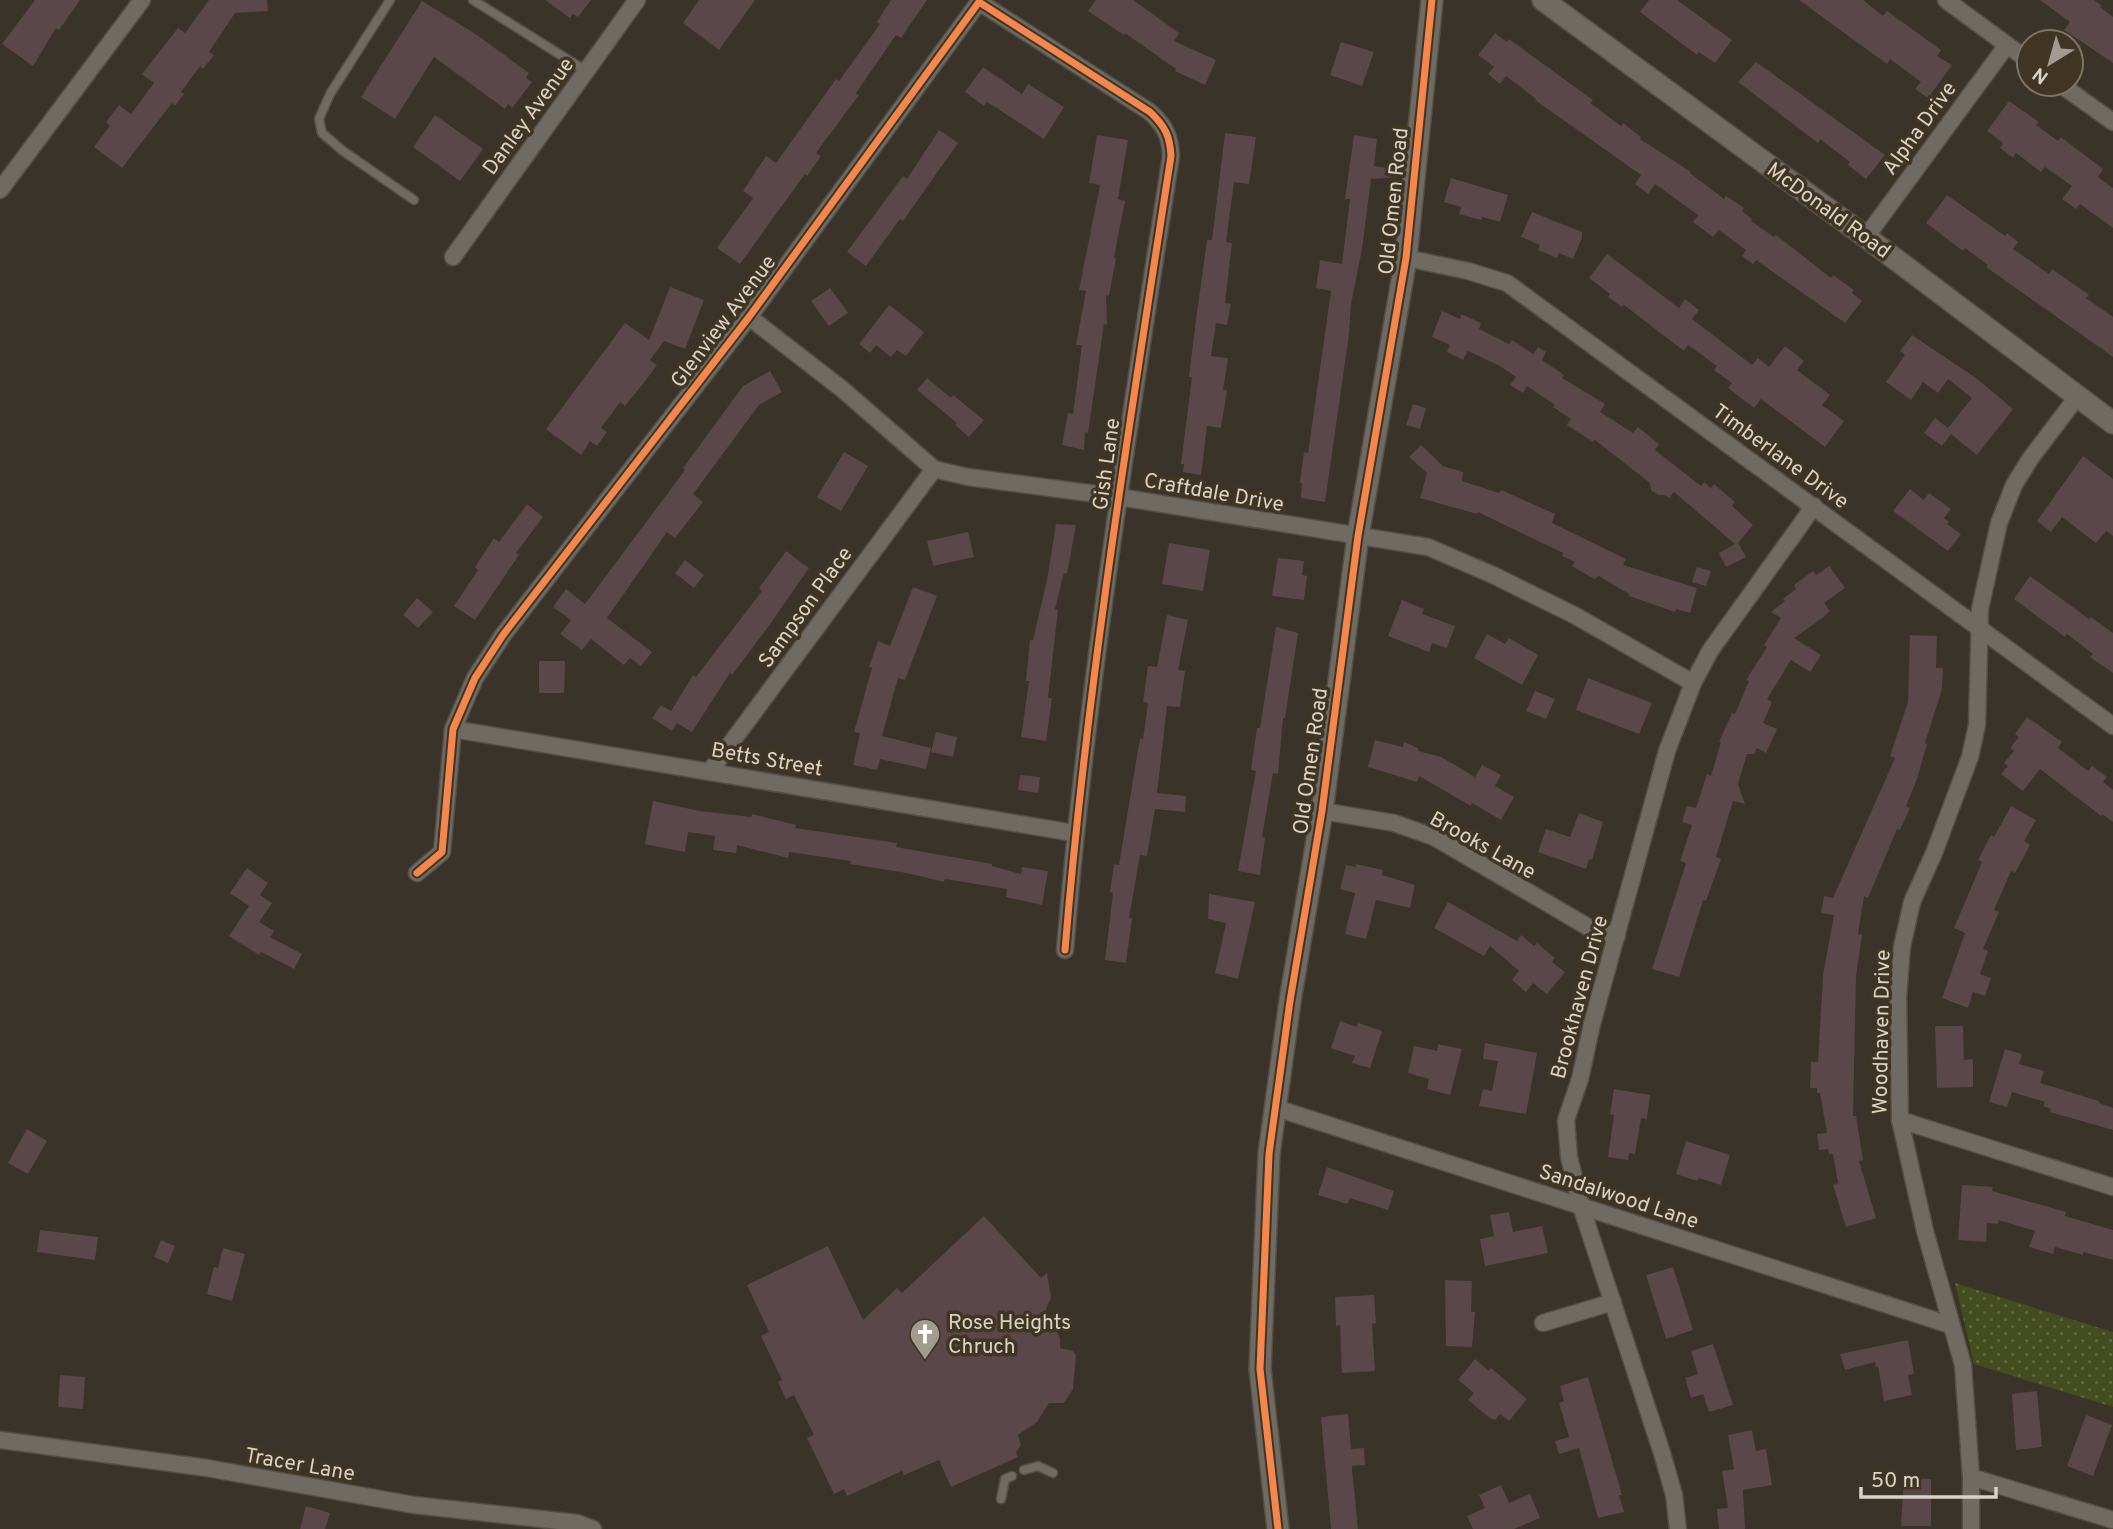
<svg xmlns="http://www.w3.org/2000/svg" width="2113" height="1529" viewBox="0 0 2113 1529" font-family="Overpass,sans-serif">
<defs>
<pattern id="grass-dots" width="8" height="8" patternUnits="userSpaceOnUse" patternTransform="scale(1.75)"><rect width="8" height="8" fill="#434d1f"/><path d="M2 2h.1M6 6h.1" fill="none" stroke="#5e663e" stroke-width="1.8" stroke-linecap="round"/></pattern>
</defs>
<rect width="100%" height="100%" fill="#393329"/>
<polygon fill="url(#grass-dots)" points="1955,1283 2113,1332 2113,1407 1974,1364"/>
<g fill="#594749">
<polygon points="35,0 80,0 59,30 56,28 33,66 2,44"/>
<polygon points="209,0 267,0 268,11 235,13 209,52 214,55 203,69 200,66 181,92 184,94 175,106 172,103 122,168 94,147 110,126 106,122 119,105 131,114 154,83 142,74 178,28 185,33"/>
<polygon points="545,0 591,0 578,17 573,14 570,18"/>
<polygon points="699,0 755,0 719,50 683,23"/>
<polygon points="891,0 927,0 901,38 896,35 856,93 859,95 816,153 821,156 807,176 805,174 740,264 717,248 753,198 743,191 766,156 776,163 836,79 839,81 880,24 877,22"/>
<polygon points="1096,0 1133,0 1179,33 1174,41 1216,60 1205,85 1175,71 1176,69 1125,33 1124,35 1088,11"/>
<polygon points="1649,0 1677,0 1732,40 1715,63 1699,52 1697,55 1640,12"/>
<polygon points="1799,0 1863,0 1883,16 1887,11 1941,50 1937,56 1952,65 1928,98 1915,89 1921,82 1890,59 1887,64"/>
<polygon points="2040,0 2094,0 2102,6 2100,7 2113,17 2113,63 2064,30 2070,22"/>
<polygon points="422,1 477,35 529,73 526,78 532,82 512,108 508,104 505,109 434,57 395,119 361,97"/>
<polygon points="1495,33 1507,42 1509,39 1593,100 1590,103 1621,126 1623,123 1641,137 1640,139 1691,172 1690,173 1724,199 1726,196 1744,208 1742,211 1752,219 1751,221 1774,237 1776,235 1831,278 1833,275 1854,290 1852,293 1862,301 1845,323 1756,260 1753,264 1742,256 1746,250 1719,230 1713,237 1693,222 1698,215 1655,184 1648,194 1635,184 1641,175 1535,100 1536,99 1506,76 1500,84 1488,74 1494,67 1478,55"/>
<polygon points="1341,42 1374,52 1362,86 1330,75"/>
<polygon points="1756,62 1885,155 1866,179 1848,165 1850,162 1820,139 1818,143 1738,82"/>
<polygon points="983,67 1022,94 1028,84 1064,107 1044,139 987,102 984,106 965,92"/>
<polygon points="2009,101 2039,122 2036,125 2058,141 2061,137 2103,169 2098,177 2113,188 2113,228 2080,204 2076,209 2062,199 2072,186 2045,167 2041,172 2016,153 2013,158 2000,148 2003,143 1987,131"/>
<polygon points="435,115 483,149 460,181 413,147"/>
<polygon points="939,130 958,143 903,221 900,219 866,266 847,252 903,176 907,179"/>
<polygon points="1225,133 1256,137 1249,184 1234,182 1226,242 1232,243 1225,303 1231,304 1227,325 1216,323 1211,356 1228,358 1223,390 1227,390 1221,428 1207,426 1201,475 1183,472 1184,464 1181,464 1192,377 1189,377 1196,320 1207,240 1212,240"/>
<polygon points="1097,135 1128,140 1118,199 1125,201 1114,257 1116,258 1109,296 1106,295 1107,325 1104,324 1088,433 1085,432 1084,450 1062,445 1068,413 1073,414 1082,345 1076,345 1086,291 1079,290 1100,185 1089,183"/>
<polygon points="1354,135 1377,139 1374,166 1402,170 1401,177 1371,179 1362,249 1351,304 1349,334 1325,502 1301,498 1302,483 1300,483 1304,452 1308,453 1331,291 1316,288 1320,260 1342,264 1350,199 1345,199"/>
<polygon points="1451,178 1508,195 1500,222 1482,217 1481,220 1459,214 1461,207 1444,202"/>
<polygon points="1947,195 2005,236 2007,233 2018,242 2013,249 2049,274 2052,269 2089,295 2086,298 2113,317 2113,357 1986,267 1988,265 1965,248 1963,251 1926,223"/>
<polygon points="1532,212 1582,232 1582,238 1573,259 1559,253 1557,258 1538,250 1540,245 1521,237"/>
<polygon points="1607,254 1679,308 1685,299 1699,310 1692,319 1752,365 1758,358 1769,367 1785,346 1804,361 1797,370 1830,395 1822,405 1844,421 1825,447 1761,399 1754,408 1728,388 1732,383 1714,370 1717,366 1688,345 1684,351 1624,305 1622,307 1608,297 1610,294 1589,278"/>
<polygon points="670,287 704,300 685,349 664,341 650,360 657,365 646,380 625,406 620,402 601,428 607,432 597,446 590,441 581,455 546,429 625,323 649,340"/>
<polygon points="830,288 848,313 829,326 811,301"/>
<polygon points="889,305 924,332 906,356 897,350 891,357 876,345 870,353 859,344"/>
<polygon points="1442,311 1460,319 1461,314 1481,323 1479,329 1509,344 1512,340 1533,354 1538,347 1546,352 1542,360 1564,375 1562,378 1605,404 1600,412 1633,433 1638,427 1659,444 1655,450 1701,486 1704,482 1711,488 1714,484 1735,502 1732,506 1753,525 1738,543 1746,557 1726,567 1719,553 1735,544 1674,492 1669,498 1665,495 1658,495 1651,490 1650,483 1595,440 1593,442 1567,425 1571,419 1553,407 1555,405 1527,386 1523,393 1510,385 1516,377 1500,366 1468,351 1463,360 1447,352 1450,345 1432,337"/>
<polygon points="1912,335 1976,378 2013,409 1977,455 1951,434 1942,446 1924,433 1935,418 1948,428 1972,398 1948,379 1938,393 1923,382 1911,400 1886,382 1905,355 1900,351"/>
<polygon points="770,371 782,392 759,405 693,494 703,502 675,538 667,532 607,618 652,652 641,666 630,658 624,665 591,639 582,650 560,634 571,620 553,607 566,589 585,604 685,470 683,468 743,386"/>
<polygon points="927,378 951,398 953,395 984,420 969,437 955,425 957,423 917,390"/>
<polygon points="1413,404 1426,408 1420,429 1406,425"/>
<polygon points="1421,445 1443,466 1463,472 1462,481 1499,493 1501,490 1555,514 1552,523 1626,559 1623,565 1697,588 1690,613 1676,609 1675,612 1629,596 1629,594 1599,576 1594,579 1572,566 1575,562 1562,556 1563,553 1478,512 1477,514 1420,498 1427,473 1409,457"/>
<polygon points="844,452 868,466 841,511 817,497"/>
<polygon points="2083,456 2113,479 2113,536 2106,531 2096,543 2062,517 2051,532 2037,521"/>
<polygon points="1910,489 1924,500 1929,493 1951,509 1944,518 1949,522 1947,524 1961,534 1948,551 1893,511"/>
<polygon points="527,504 543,517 516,553 519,555 475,620 454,606 478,570 475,567 494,538 499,542"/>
<polygon points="1056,524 1076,525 1067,574 1064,573 1055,609 1058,610 1048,698 1052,698 1046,741 1021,737 1029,681 1026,681 1030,640 1033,640 1047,580"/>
<polygon points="968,532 974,557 933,566 927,541"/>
<polygon points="1169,543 1210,550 1203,591 1162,584"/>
<polygon points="786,551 809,568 768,627 732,675 730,673 692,732 677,723 672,731 652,718 661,705 671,711 693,675 696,677 762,591 759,588"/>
<polygon points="1278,558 1304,561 1302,575 1307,576 1304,600 1272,596"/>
<polygon points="685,560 704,575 694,588 675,573"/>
<polygon points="1829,566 1845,588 1824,603 1830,611 1824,617 1794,638 1821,655 1810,672 1791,660 1767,699 1772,702 1763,723 1777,729 1766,753 1757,748 1754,754 1747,754 1738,784 1745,804 1733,801 1716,857 1721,859 1706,901 1703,900 1679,977 1652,969 1686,863 1680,861 1692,825 1682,822 1687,806 1696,808 1707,774 1711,776 1721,742 1719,742 1732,713 1735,714 1749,681 1746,680 1767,647 1764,645 1781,618 1771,612 1785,601 1783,599 1796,589 1794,585 1813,571 1816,575"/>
<polygon points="1697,567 1711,571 1706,586 1692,582"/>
<polygon points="2030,576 2089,619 2091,617 2113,633 2113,673 2090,657 2093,654 2067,634 2065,637 2014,599"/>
<polygon points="913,587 937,596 905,680 898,678 882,736 931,748 926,769 880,759 877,770 853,765 860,733 854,732 872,668 869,667 878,641 890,646"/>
<polygon points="417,598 433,612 418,628 403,615"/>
<polygon points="1402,600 1424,609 1422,614 1455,626 1447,648 1432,643 1429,652 1388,636"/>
<polygon points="1167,615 1188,620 1178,670 1185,671 1180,707 1167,706 1157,793 1186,796 1185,812 1155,809 1147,856 1140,855 1129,918 1132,918 1126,963 1105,960 1113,893 1110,892 1114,864 1119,865 1140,738 1143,739 1148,703 1143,702 1148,666 1157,667"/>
<polygon points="1276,627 1298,633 1285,718 1283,718 1278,774 1273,773 1262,837 1265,838 1260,875 1238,871 1256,771 1251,770 1257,728 1260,728"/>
<polygon points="1487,634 1505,644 1509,638 1538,655 1522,685 1474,658"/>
<polygon points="1910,635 1937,636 1936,668 1943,668 1942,689 1925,743 1927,744 1917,779 1906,806 1910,808 1900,830 1897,829 1868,898 1864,896 1858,934 1862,935 1856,976 1853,1116 1856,1116 1863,1160 1859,1161 1876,1218 1846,1227 1833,1185 1838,1183 1833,1154 1829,1154 1828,1149 1819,1150 1817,1134 1827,1133 1820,1093 1817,1093 1817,1088 1810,1088 1811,1062 1818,1062 1823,975 1834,915 1821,913 1824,896 1833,898 1895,758 1890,756 1908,702"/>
<polygon points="539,661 565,661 564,693 539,693"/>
<polygon points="1588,678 1652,703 1639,734 1576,710"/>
<polygon points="1535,691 1555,699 1546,719 1526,711"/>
<polygon points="2027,717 2062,742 2058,748 2088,771 2092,766 2107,777 2103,782 2113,790 2113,822 2102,814 2101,816 2040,769 2023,791 2001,774 2008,766 2004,763 2014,751 2010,748 2019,737 2015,734"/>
<polygon points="936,732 957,737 953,757 931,752"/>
<polygon points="1375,740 1403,747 1404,742 1418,748 1418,751 1441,757 1475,777 1482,765 1501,775 1495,786 1514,797 1501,820 1472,803 1471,806 1419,776 1417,782 1368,767"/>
<polygon points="1020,775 1040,777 1038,793 1018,790"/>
<polygon points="653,801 700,811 751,817 752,814 796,825 795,828 897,843 896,847 992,864 992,866 1021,874 1022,867 1048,871 1042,905 1006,897 1007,889 945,879 944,882 907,873 850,864 851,861 789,852 788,858 737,845 736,853 713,850 715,836 688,832 685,852 645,844"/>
<polygon points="2011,806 2036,820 2024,841 2030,845 2015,873 2011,871 1994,910 1999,912 1983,949 1988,951 1980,974 1991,978 1985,996 1973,992 1968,1008 1942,998 1965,933 1954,928 1982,862 1978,860 1991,835 1994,837"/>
<polygon points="1579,813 1603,822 1592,860 1589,859 1586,869 1538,852 1546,829 1570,837"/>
<polygon points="1356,864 1383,870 1382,875 1415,885 1410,908 1376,900 1366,939 1345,934 1355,893 1340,889 1346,865 1356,867"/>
<polygon points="247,868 268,883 260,895 272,903 259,922 274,931 270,937 302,954 294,969 261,952 259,955 229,936 249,906 230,893"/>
<polygon points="1209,894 1255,902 1238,979 1215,973 1226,923 1208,919"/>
<polygon points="1448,902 1517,941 1521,935 1534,946 1537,943 1555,958 1552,962 1565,972 1547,994 1533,983 1526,992 1512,980 1519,971 1490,946 1484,956 1434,928"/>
<polygon points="1340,1021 1357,1027 1358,1023 1382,1031 1370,1068 1352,1063 1355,1056 1331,1048"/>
<polygon points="1935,1026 1963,1026 1964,1060 1973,1059 1973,1087 1937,1088"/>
<polygon points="1485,1043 1537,1053 1526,1114 1479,1106 1483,1089 1492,1091 1498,1061 1483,1059"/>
<polygon points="1438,1044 1462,1049 1450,1095 1427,1089 1429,1079 1408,1073 1414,1046 1437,1051"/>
<polygon points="2005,1049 2022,1054 2019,1064 2044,1071 2040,1083 2099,1101 2099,1103 2113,1108 2113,1130 2050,1112 2051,1109 2043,1106 2045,1102 2012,1092 2007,1107 1989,1102"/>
<polygon points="1614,1089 1650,1095 1647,1119 1641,1118 1635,1154 1629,1153 1628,1160 1608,1157 1614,1115 1610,1114"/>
<polygon points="27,1129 47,1141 28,1174 8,1163"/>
<polygon points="1686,1141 1730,1155 1721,1185 1699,1178 1697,1181 1676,1174"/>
<polygon points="1327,1167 1394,1191 1388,1210 1350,1198 1347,1204 1318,1195"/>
<polygon points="1962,1185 1993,1187 1992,1191 2066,1212 2065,1216 2113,1230 2113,1260 2083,1252 2083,1255 2055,1247 2053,1254 2029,1247 2035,1231 1999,1220 1998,1224 1987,1223 1986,1242 1958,1240"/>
<polygon points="1509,1212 1513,1232 1542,1226 1548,1253 1485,1266 1480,1239 1494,1236 1490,1215"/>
<polygon points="984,1216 1041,1278 1047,1273 1051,1298 1046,1309 1060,1338 1060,1348 1073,1351 1076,1355 1073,1389 1064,1403 1049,1403 1037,1422 1018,1435 1021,1445 1016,1452 1018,1457 951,1487 939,1460 904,1475 902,1471 847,1496 844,1489 834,1494 807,1438 814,1435 794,1395 786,1399 778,1382 782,1380 761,1336 769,1332 747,1285 828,1246 863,1320 897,1288 902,1293"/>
<polygon points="40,1230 98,1237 95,1260 37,1252"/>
<polygon points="161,1240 175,1246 168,1263 154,1257"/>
<polygon points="223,1248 245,1254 232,1301 207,1294 214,1267 218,1268"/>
<polygon points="1673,1267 1693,1330 1666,1339 1646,1275"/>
<polygon points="1445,1280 1472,1281 1471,1312 1475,1312 1472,1347 1446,1346"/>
<polygon points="1374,1295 1376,1323 1372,1324 1375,1371 1342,1373 1340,1325 1336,1326 1335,1297"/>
<polygon points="1908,1340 1914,1374 1908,1375 1912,1395 1884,1401 1878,1366 1876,1367 1875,1362 1845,1370 1840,1354"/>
<polygon points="1713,1344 1733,1405 1709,1412 1703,1394 1691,1398 1685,1378 1698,1374 1691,1351"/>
<polygon points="1475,1359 1489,1371 1491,1368 1527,1399 1509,1421 1500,1414 1495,1420 1490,1418 1468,1400 1474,1393 1458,1380"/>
<polygon points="60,1375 85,1377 83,1409 58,1407"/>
<polygon points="1588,1377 1622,1495 1619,1495 1624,1512 1598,1518 1579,1448 1559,1454 1555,1441 1569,1437 1559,1403 1564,1401 1560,1386"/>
<polygon points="2037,1391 2042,1447 2016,1450 2012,1394"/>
<polygon points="1348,1414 1351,1449 1364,1448 1365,1465 1352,1466 1352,1469 1358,1529 1331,1529 1321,1417"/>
<polygon points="2086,1415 2112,1425 2093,1476 2067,1466"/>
<polygon points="1752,1430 1756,1451 1766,1449 1772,1485 1743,1490 1745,1529 1719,1529 1717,1509 1728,1508 1722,1471 1734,1469 1728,1435"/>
<polygon points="1904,1479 1931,1479 1931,1526 1901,1526"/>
<polygon points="1501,1485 1509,1503 1530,1494 1540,1518 1514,1529 1473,1529 1467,1516 1485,1508 1479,1495"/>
<polygon points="306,1506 330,1513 325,1529 300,1529"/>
</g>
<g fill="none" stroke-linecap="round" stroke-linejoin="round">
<g stroke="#544f46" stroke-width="11">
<g id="lane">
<polyline points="390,0 330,94 319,119 322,133 343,151 414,200"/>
<polyline points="473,0 586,71"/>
<polyline points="1024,1470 1038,1466 1053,1473"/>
<polyline points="1001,1499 1005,1479 1012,1476"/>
</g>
</g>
<g stroke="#544f46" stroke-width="19">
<g id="street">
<polyline points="1946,0 2029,61"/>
<polyline points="2060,84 2113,122"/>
<polyline points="0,190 142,0"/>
<polyline points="1866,237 2007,45"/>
<polyline points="453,257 637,0"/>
<polyline points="1406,258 1468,271 1507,283 2113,726"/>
<polyline points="749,317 842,389 934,469 968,477 1119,497 1428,547 1493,575 1574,615 1693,683"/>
<polyline points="453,729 1074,833"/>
<polyline points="711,770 934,469"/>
<polyline points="1322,811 1394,823 1434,837 1588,927 1617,936"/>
<path d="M 417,873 L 442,852 L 453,729 L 475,678 L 503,635 L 749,317 L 979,2 L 1150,112 C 1165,126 1170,136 1171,156 C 1130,420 1087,684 1065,950"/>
<polyline points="1276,1108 1950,1325"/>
<polyline points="1900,1120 2113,1187"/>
<polyline points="1543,1323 1613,1302"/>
<polyline points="0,1440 207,1468 414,1505 577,1523 593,1529"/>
<polyline points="1971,1477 2113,1520"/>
<polyline points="1678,1529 1674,1495 1662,1453 1581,1206 1569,1157 1566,1120 1580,1079 1592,1024 1667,751 1693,683 1710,651 1814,506"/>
<polyline points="1971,1529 1971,1477 1963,1365 1925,1231 1900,1120 1898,996 1902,947 1912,902 1934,853 1970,757 1977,725 1980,609 1999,523 2014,485 2030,459 2077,397"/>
</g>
</g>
<g stroke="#544f46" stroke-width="24">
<g id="secondary">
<polyline points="1543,0 1866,237 2113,423"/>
<polyline points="1278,1529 1260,1369 1269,1154 1290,1001 1322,811 1358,536 1406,258 1432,0"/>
</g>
</g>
<use href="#lane" stroke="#6f6a62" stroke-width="8"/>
<use href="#street" stroke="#6f6a62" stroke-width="16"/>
<use href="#secondary" stroke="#6f6a62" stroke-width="21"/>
<g stroke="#403522" stroke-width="11">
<g id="cycleway">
<path d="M 417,873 L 442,852 L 453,729 L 475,678 L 503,635 L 749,317 L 979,2 L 1150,112 C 1165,126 1170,136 1171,156 C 1130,420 1087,684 1065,950"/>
<polyline points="1278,1529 1260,1369 1269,1154 1290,1001 1322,811 1358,536 1406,258 1432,0"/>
</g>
</g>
<use href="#cycleway" stroke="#f5874c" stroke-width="7"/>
</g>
<defs>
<g id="church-pin" transform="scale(1.575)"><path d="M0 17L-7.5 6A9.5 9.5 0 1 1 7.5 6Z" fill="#a19b90" stroke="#403522"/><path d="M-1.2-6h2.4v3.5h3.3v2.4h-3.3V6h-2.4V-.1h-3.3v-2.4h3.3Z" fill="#fff"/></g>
</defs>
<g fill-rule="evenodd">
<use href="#church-pin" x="925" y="1334"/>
</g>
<g text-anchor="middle" stroke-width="7" stroke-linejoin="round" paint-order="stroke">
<g font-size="21" fill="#d9d3c7" stroke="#403522">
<text transform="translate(528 116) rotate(-54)" y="7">Danley Avenue</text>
<text transform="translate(1919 128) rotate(-54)" y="7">Alpha Drive</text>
<text transform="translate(1393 201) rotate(-84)" y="7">Old Omen Road</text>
<text transform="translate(1829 210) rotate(36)" y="7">McDonald Road</text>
<text transform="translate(723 321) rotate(-53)" y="7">Glenview Avenue</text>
<text transform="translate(1781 456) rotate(36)" y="7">Timberlane Drive</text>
<text transform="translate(1106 464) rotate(-82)" y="7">Gish Lane</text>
<text transform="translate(1214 492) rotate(10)" y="7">Craftdale Drive</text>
<text transform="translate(805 607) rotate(-54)" y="7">Sampson Place</text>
<text transform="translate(767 759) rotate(10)" y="7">Betts Street</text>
<text transform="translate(1310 761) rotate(-82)" y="7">Old Omen Road</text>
<text transform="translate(1483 845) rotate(29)" y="7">Brooks Lane</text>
<text transform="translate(1579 997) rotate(-75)" y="7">Brookhaven Drive</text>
<text transform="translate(1881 1032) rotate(-89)" y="7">Woodhaven Drive</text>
<text transform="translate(1619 1196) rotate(18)" y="7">Sandalwood Lane</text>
<text transform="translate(300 1464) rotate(10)" y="7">Tracer Lane</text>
</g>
<g font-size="21" fill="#d9d3c7" stroke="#403522" text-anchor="start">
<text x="948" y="1329">Rose Heights<tspan x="948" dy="24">Chruch</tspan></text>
</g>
</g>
<g transform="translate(2050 63) rotate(217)"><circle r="33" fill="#403522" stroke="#7d7464" stroke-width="2"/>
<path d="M0-5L12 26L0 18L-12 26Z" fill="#a19b90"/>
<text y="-10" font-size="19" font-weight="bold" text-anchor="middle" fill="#d9d3c7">N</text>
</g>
<path d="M1861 1487v10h135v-10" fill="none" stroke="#d9d3c7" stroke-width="3.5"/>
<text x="1871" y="1487" font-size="21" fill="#d9d3c7" stroke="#403522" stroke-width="5" paint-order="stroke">50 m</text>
</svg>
